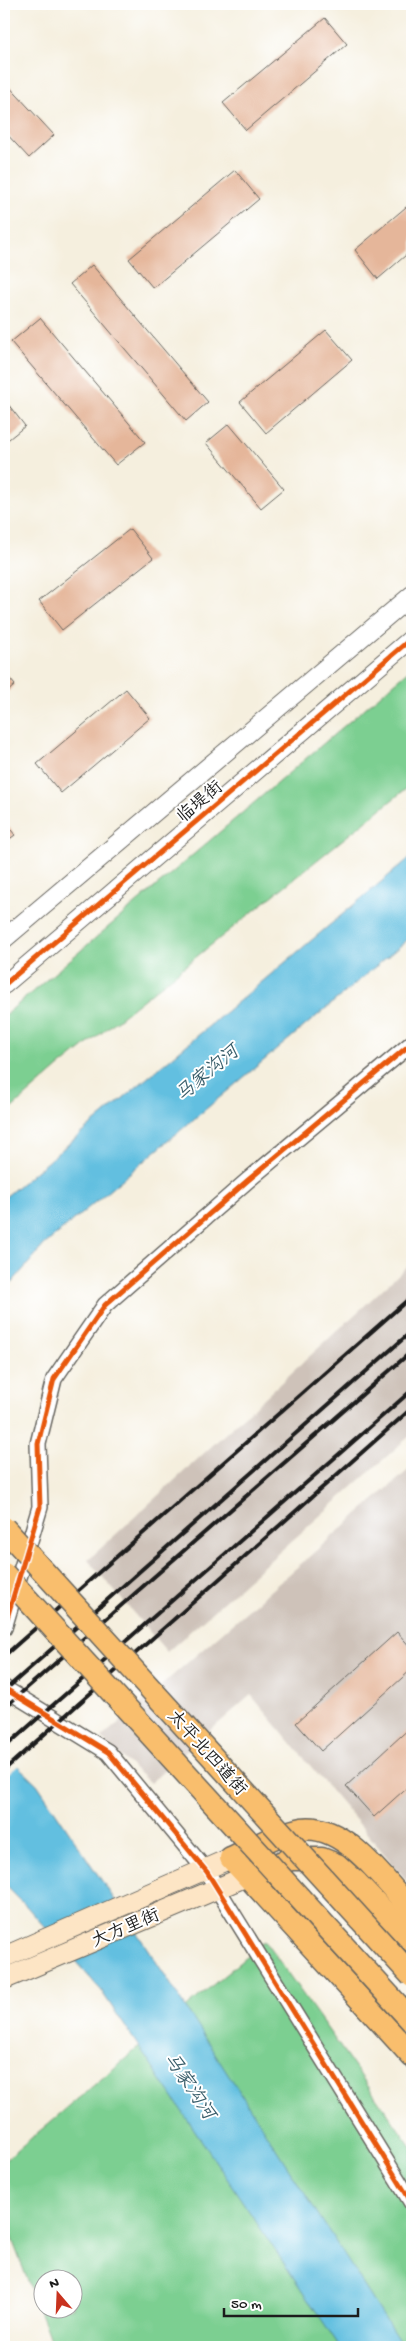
<svg xmlns="http://www.w3.org/2000/svg" width="416" height="2351" viewBox="0 0 416 2351" font-family="'Gochi Hand','LXGW WenKai TC',sans-serif">
<rect width="100%" height="100%" fill="#fff"/>
<filter id="ink" filterUnits="userSpaceOnUse"><feTurbulence type="fractalNoise" baseFrequency=".02" numOctaves="2"/><feDisplacementMap in="SourceGraphic" scale="10" xChannelSelector="R" yChannelSelector="G"/><feConvolveMatrix kernelMatrix="1 2 1 2 8 2 1 2 1" color-interpolation-filters="sRGB"/></filter>
<filter id="wash" filterUnits="userSpaceOnUse"><feTurbulence type="fractalNoise" baseFrequency=".0096" numOctaves="4" result="noise"/><feDisplacementMap in="SourceGraphic" scale="20" xChannelSelector="R" yChannelSelector="G"/><feGaussianBlur stdDeviation="1.12" result="paint"/><feColorMatrix in="noise" values="0 0 0 0 0 0 0 0 0 0 0 0 0 0 0 0 0 1.4 0 .05"/><feComposite in="paint" operator="in"/></filter>
<g filter="url(#wash)">
<rect width="100%" height="100%" fill="#f5efde"/>
<g fill="#cec2b9">
<polygon points="412,1262 412,1434 167,1652 88,1560"/>
<polygon points="412,1467 412,1887 251,1695 150,1783 101,1738"/>
</g>
<g fill="#7ccf91" stroke="#4c7656" fill-rule="evenodd">
<polygon points="412,668 412,784 59,1067 4,1115 4,1016"/>
<path d="M 265,1941 L 412,2148 L 412,2347 L 53,2347 L 4,2218 L 4,2161 ZM 42,2278 L 72,2278 L 72,2308 L 42,2308 Z"/>
</g>
<g fill="#62bfe0" stroke="#3f6e7e">
<polygon points="412,856 412,936 44,1245 4,1292 4,1198"/>
<polygon points="4,1753 37,1784 163,1972 403,2347 340,2347 100,1989 28,1908 4,1884"/>
</g>
<polygon fill="#f5efde" points="4,1750 20,1764 4,1778"/>
<g id="blocks">
<g fill="#e5b69a">
<polygon points="325,18 347,44 246,130 223,103"/>
<polygon points="4,81 54,135 29,158 4,131"/>
<polygon points="235,170 259,199 153,288 129,259"/>
<polygon points="412,202 412,250 378,279 355,250"/>
<polygon points="92,265 208,402 186,421 70,284"/>
<polygon points="40,318 145,442 116,465 11,342"/>
<polygon points="326,330 352,360 266,433 240,402"/>
<polygon points="4,399 25,426 4,443"/>
<polygon points="229,424 284,489 261,508 206,443"/>
<polygon points="130,529 153,558 62,630 39,601"/>
<polygon points="4,672 15,685 4,695"/>
<polygon points="126,689 150,718 61,793 37,764"/>
<polygon points="4,821 15,835 4,843"/>
<polygon points="397,1632 412,1649 412,1669 321,1751 296,1723"/>
<polygon points="412,1726 412,1783 374,1817 346,1786"/>
</g>
</g>
</g>
<g filter="url(#ink)">
<use href="#blocks" fill-opacity="0" stroke="#686660" stroke-width="1"/>
<g fill="none" stroke-linecap="round" stroke-linejoin="round">
<g stroke="#686660" stroke-width="18">
<g id="minor">
<polyline points="4,1628 40,1507 38,1444 54,1379 105,1305 247,1181 412,1043"/>
<polyline points="4,1688 108,1752 207,1872 412,2203"/>
</g>
</g>
<g stroke="#686660" stroke-width="20">
<g id="tertiary">
<polyline points="4,939 412,595"/>
<polyline points="4,985 412,638"/>
</g>
</g>
<g stroke="#686660" stroke-width="22">
<g id="secondary">
<polyline points="4,1957 231,1858"/>
<polyline points="4,1979 247,1876"/>
</g>
</g>
<g stroke="#686660" stroke-width="25">
<g id="primary">
<polyline points="254,1873 291,1859 322,1859 337,1865 357,1883 412,1941"/>
<path d="M 412,1911 C 386,1882 345,1823 302,1829 C 278,1833 253,1848 231,1858 L 412,2056"/>
</g>
</g>
<use href="#minor" stroke="#fff" stroke-width="15"/>
<use href="#tertiary" stroke="#fff" stroke-width="18"/>
<use href="#secondary" stroke="#fde5c5" stroke-width="20"/>
<use href="#primary" stroke="#f9be6d" stroke-width="22"/>
<g stroke="#1c1c1c" stroke-width="4">
<polyline points="4,1656 412,1296"/>
<polyline points="4,1691 412,1331"/>
<polyline points="4,1708 412,1351"/>
<polyline points="4,1748 412,1390"/>
<polyline points="4,1770 412,1408"/>
</g>
<g stroke="#686660" stroke-width="25" stroke-linecap="butt">
<g id="primary-bridge">
<polyline points="4,1528 412,1976"/>
<polyline points="4,1574 412,2021"/>
</g>
</g>
<use href="#primary-bridge" stroke="#f9be6d" stroke-width="22"/>
<g stroke="#fff" stroke-width="8">
<g id="cycleway">
<polyline points="4,985 412,638"/>
<polyline points="4,1628 40,1507 38,1444 54,1379 105,1305 247,1181 412,1043"/>
<polyline points="4,1688 108,1752 207,1872 412,2203"/>
</g>
</g>
<use href="#cycleway" stroke="#e8590c" stroke-width="5"/>
</g>
</g>
<g text-anchor="middle" stroke-width="4" stroke-linejoin="round" paint-order="stroke">
<g font-size="18" fill="#1c1c1c" stroke="#fff">
<text transform="translate(199 801) rotate(-40)" y="6">临堤街</text>
<text transform="translate(208 1752) rotate(48)" y="6">太平北四道街</text>
<text transform="translate(125 1927) rotate(-23)" y="6">大方里街</text>
</g>
<g font-size="19" font-style="italic" fill="#385d6a" stroke="#fff">
<text transform="translate(206 1072) rotate(-40)" y="7">马家沟河</text>
<text transform="translate(191 2085) rotate(56)" y="7">马家沟河</text>
</g>
</g>
<rect width="416" height="2351" fill="none" stroke="#fff" stroke-width="20"/>
<g transform="translate(58 2294) rotate(341)"><circle r="24" fill="#ffffff" stroke="#a4a4a4"/>
<path d="M0-4L9 19L0 12L-9 19Z" fill="#c8321e"/>
<text y="-8" font-size="14" font-weight="bold" text-anchor="middle" fill="#1c1c1c">N</text>
</g>
<path d="M224 2308v8h134v-8" fill="none" stroke="#1c1c1c" stroke-width="2.5"/>
<text x="231" y="2308" font-size="15" fill="#1c1c1c" stroke="#ffffff" stroke-width="4" paint-order="stroke">50 m</text>
</svg>
